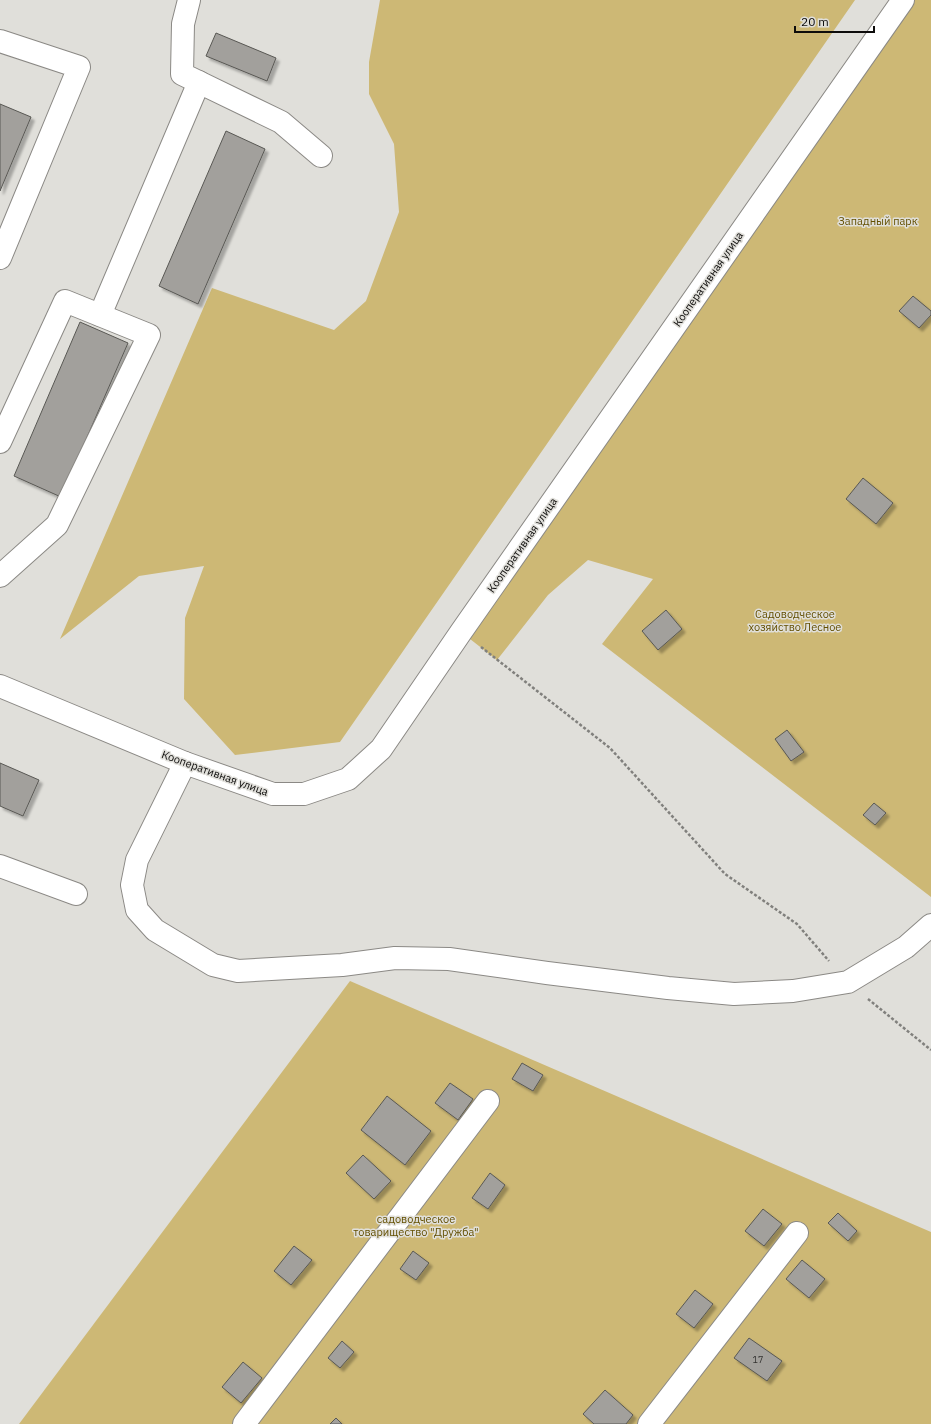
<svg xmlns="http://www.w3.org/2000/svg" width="931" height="1424" viewBox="0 0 931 1424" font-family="'IBM Plex Sans',sans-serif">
<defs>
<filter id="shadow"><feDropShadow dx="3.5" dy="3.5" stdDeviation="1" flood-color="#0004"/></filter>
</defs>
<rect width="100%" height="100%" fill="#e0dfda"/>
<g fill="#cdb875">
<polygon points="380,0 855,0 340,742 235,755 184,699 185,618 204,566 139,576 60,639 212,288 334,330 366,301 399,212 394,144 369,94 369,62"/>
<polygon points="903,0 931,0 931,897 602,644 653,579 588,560 548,595 497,660 461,632"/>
<polygon points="350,981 931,1232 931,1424 19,1424"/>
</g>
<g fill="#a2a09c" stroke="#595854" filter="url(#shadow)">
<polygon points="216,33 276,58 267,81 206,56"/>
<polygon points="0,104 31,117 0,191"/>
<polygon points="226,131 265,149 198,304 159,286"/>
<polygon points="913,296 931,311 931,315 919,328 899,311"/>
<polygon points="80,322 128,343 61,497 14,476"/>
<polygon points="863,478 893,503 876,524 846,499"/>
<polygon points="666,610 682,629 658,650 642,631"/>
<polygon points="787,730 804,752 791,761 775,739"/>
<polygon points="0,763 39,780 23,816 0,806"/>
<polygon points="874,803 886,813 875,825 863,815"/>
<polygon points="522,1063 543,1075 533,1091 512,1079"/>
<polygon points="450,1083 473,1099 458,1120 435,1103"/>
<polygon points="387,1096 431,1131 405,1165 361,1130"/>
<polygon points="363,1155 391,1181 374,1199 346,1173"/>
<polygon points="490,1173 505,1185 488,1209 472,1198"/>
<polygon points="763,1209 782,1224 764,1246 745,1231"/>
<polygon points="838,1213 857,1231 848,1241 828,1223"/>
<polygon points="294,1246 312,1260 291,1285 274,1271"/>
<polygon points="413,1251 429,1263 416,1280 400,1269"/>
<polygon points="802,1260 825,1279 809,1298 786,1279"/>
<polygon points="695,1290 713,1304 694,1328 676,1314"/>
<polygon points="749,1338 782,1361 767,1381 734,1358"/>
<polygon points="342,1341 354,1352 340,1368 328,1358"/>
<polygon points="243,1362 262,1378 241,1403 222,1387"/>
<polygon points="605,1390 633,1415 626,1424 594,1424 583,1414"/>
<polygon points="336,1418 342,1424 330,1424"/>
</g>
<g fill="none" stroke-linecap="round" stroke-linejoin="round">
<g stroke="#8b8985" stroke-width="24">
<g id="minor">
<polyline points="189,0 183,24 182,74 281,122 321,156"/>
<polyline points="0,41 79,67 0,258"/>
<polyline points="100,315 199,82"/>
<polyline points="0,442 65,301 149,335 57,525 0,576"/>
<polyline points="0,686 185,763 273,794 304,794 348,779 381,749 461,632 903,0"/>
<polyline points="185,763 137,860 132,885 137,910 155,930 213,965 238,971 342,965 395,958 449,959 547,973 668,988 734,994 793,991 848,982 906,947 931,925"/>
<polyline points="0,866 76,894"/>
<polyline points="244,1424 488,1101"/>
<polyline points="649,1424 797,1233"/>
</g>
</g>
<g stroke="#81807d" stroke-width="2.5" stroke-dasharray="3 2" stroke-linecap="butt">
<polyline points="481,647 610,748 725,874 797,924 829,961"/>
<polyline points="868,999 931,1050"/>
</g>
<use href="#minor" stroke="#fff" stroke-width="22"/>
</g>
<g text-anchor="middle" stroke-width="3" stroke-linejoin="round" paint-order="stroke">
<g font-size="9" fill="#32312f">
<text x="758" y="1363">17</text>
</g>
<g font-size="11" fill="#634f00" stroke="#e0dfda">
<text x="878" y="225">Западный парк</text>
<text x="795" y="618">Садоводческое<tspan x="795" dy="13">хозяйство Лесное</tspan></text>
<text x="416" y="1223">садоводческое<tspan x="416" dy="13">товарищество "Дружба"</tspan></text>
</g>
<g font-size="11" fill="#0d0c0b" stroke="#e0dfda">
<text transform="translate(708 279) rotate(-55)" y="4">Кооперативная улица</text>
<text transform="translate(522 545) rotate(-55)" y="4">Кооперативная улица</text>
<text transform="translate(215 773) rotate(20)" y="4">Кооперативная улица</text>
</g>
</g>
<path d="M795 26v6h79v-6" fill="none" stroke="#0d0c0b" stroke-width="2"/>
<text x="801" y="26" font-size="12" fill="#0d0c0b" stroke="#e0dfda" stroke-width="3" paint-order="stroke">20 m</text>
</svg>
